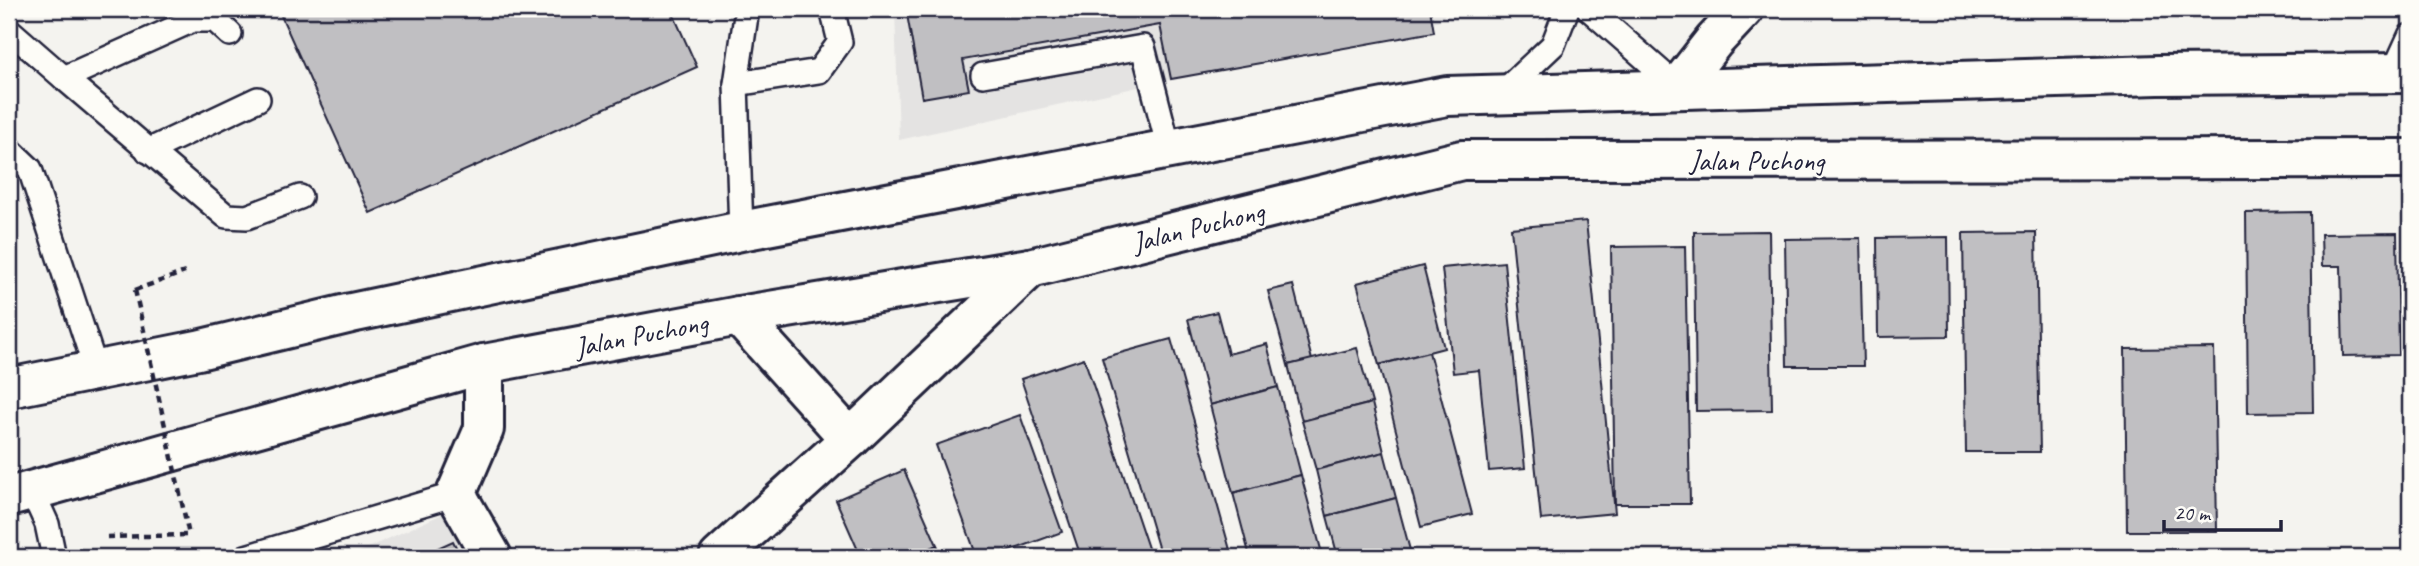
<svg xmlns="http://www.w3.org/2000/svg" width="2419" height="566" viewBox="0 0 2419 566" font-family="Caveat,sans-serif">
<rect width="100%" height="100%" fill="#f4f3ef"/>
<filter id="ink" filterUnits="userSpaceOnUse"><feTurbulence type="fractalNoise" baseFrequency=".0143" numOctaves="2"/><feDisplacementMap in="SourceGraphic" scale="14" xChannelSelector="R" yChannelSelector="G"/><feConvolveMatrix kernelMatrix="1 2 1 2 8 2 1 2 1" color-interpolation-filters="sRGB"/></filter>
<g filter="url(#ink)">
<g fill="#e4e3e2">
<polygon points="895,9 1448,9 1441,20 899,140"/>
<polygon points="449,511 475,557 348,557"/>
</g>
<g fill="#c0bfc2" stroke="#22223b" stroke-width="2">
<polygon points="278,9 671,9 697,67 370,213"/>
<polygon points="906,9 1430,9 1434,32 1171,79 1160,25 963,60 969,90 922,98"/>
<polygon points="2310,212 2313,412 2248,413 2246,213"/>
<polygon points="1586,221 1615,513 1541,520 1511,228"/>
<polygon points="1769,231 1772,410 1696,411 1694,232"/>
<polygon points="2036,232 2040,452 1966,452 1963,233"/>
<polygon points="2397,233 2399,355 2343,356 2341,266 2322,266 2321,234"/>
<polygon points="1948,237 1949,336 1878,337 1877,238"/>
<polygon points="1860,238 1863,366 1787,366 1785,239"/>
<polygon points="1685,246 1690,504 1615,504 1611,247"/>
<polygon points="1504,262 1525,468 1489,471 1479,370 1453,373 1442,268"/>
<polygon points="1423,266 1444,348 1379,365 1357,283"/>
<polygon points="1293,285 1312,360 1288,365 1268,291"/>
<polygon points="1217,312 1228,354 1267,344 1278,387 1210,405 1188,319"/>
<polygon points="1171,339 1232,557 1161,557 1102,358"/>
<polygon points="1357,348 1372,403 1302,421 1288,365"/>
<polygon points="2214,348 2217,531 2127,531 2125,349"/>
<polygon points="1429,352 1472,514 1421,527 1379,365"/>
<polygon points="1084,358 1151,557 1081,557 1021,379"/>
<polygon points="1278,387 1301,475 1233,493 1210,405"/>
<polygon points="1372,403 1384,452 1316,470 1302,421"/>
<polygon points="1020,415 1062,532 993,557 977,557 936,445"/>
<polygon points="1384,452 1396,498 1327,516 1316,470"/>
<polygon points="904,470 937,545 909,557 861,557 836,500"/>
<polygon points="1301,475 1323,557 1250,557 1233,493"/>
<polygon points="1396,498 1411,554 1399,557 1338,557 1327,516"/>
<polygon points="453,541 461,557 418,557"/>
<polygon points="937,545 942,557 909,557"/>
</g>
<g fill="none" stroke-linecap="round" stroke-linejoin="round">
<g stroke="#22223b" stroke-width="28">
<g id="lane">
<polyline points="1589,9 1678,87"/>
<polyline points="9,30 64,78"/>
<polyline points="230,34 215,20 193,20 64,78 226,216 247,217 300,197"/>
<polyline points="2393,73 2410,36"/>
<polyline points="983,75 1143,47 1169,149"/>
<polyline points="736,84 819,71 840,42 832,9"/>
<polyline points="1501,94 1553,45 1567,9"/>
<polyline points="9,149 30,169 96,370"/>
<polyline points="148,151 258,99"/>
<polyline points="741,231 736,84 747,9"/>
<polyline points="32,491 47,524 54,557"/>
<polyline points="246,557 456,494"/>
</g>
</g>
<g stroke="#22223b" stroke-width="44">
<g id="street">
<polyline points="1678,87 1714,41 1744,9"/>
<polyline points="739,316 850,439"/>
<polyline points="484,364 484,429 456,494 492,557"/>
<polyline points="719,557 850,439 1030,268"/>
</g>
</g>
<g stroke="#22223b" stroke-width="44">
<g id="primary">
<polyline points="9,388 198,350 351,313 741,231 1447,96 2158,75 2410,73"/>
<polyline points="9,497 484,364 739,316 1030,268 1462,160 2410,159"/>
</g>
</g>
<g stroke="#22223b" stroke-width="4.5" stroke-dasharray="7 5" stroke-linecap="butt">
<polyline points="2194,13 2194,9"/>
<polyline points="135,290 185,272"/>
<polyline points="107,537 189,535"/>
</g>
<use href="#lane" stroke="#fdfcf7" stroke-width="23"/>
<use href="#street" stroke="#fdfcf7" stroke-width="38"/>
<use href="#primary" stroke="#fdfcf7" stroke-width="38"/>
<polyline stroke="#22223b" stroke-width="4.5" stroke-dasharray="7 5" stroke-linecap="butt" points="135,290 189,535"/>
</g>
</g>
<g text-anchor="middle" stroke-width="5" stroke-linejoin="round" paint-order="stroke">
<g font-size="28" fill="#22223b" stroke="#fdfcf7">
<text x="1757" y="170">Jalan Puchong</text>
<text transform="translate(1198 226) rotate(-14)" y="10">Jalan Puchong</text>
<text transform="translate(641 334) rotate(-11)" y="10">Jalan Puchong</text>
</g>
</g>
<rect width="2419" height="566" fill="none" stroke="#fdfcf7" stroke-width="35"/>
<rect x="18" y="18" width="2384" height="531" fill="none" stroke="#22223b" stroke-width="2.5" filter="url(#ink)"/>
<path d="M2164 520v10h117v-10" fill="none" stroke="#22223b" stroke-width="3.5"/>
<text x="2174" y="520" font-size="21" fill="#22223b" stroke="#fdfcf7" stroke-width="5" paint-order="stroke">20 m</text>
</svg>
